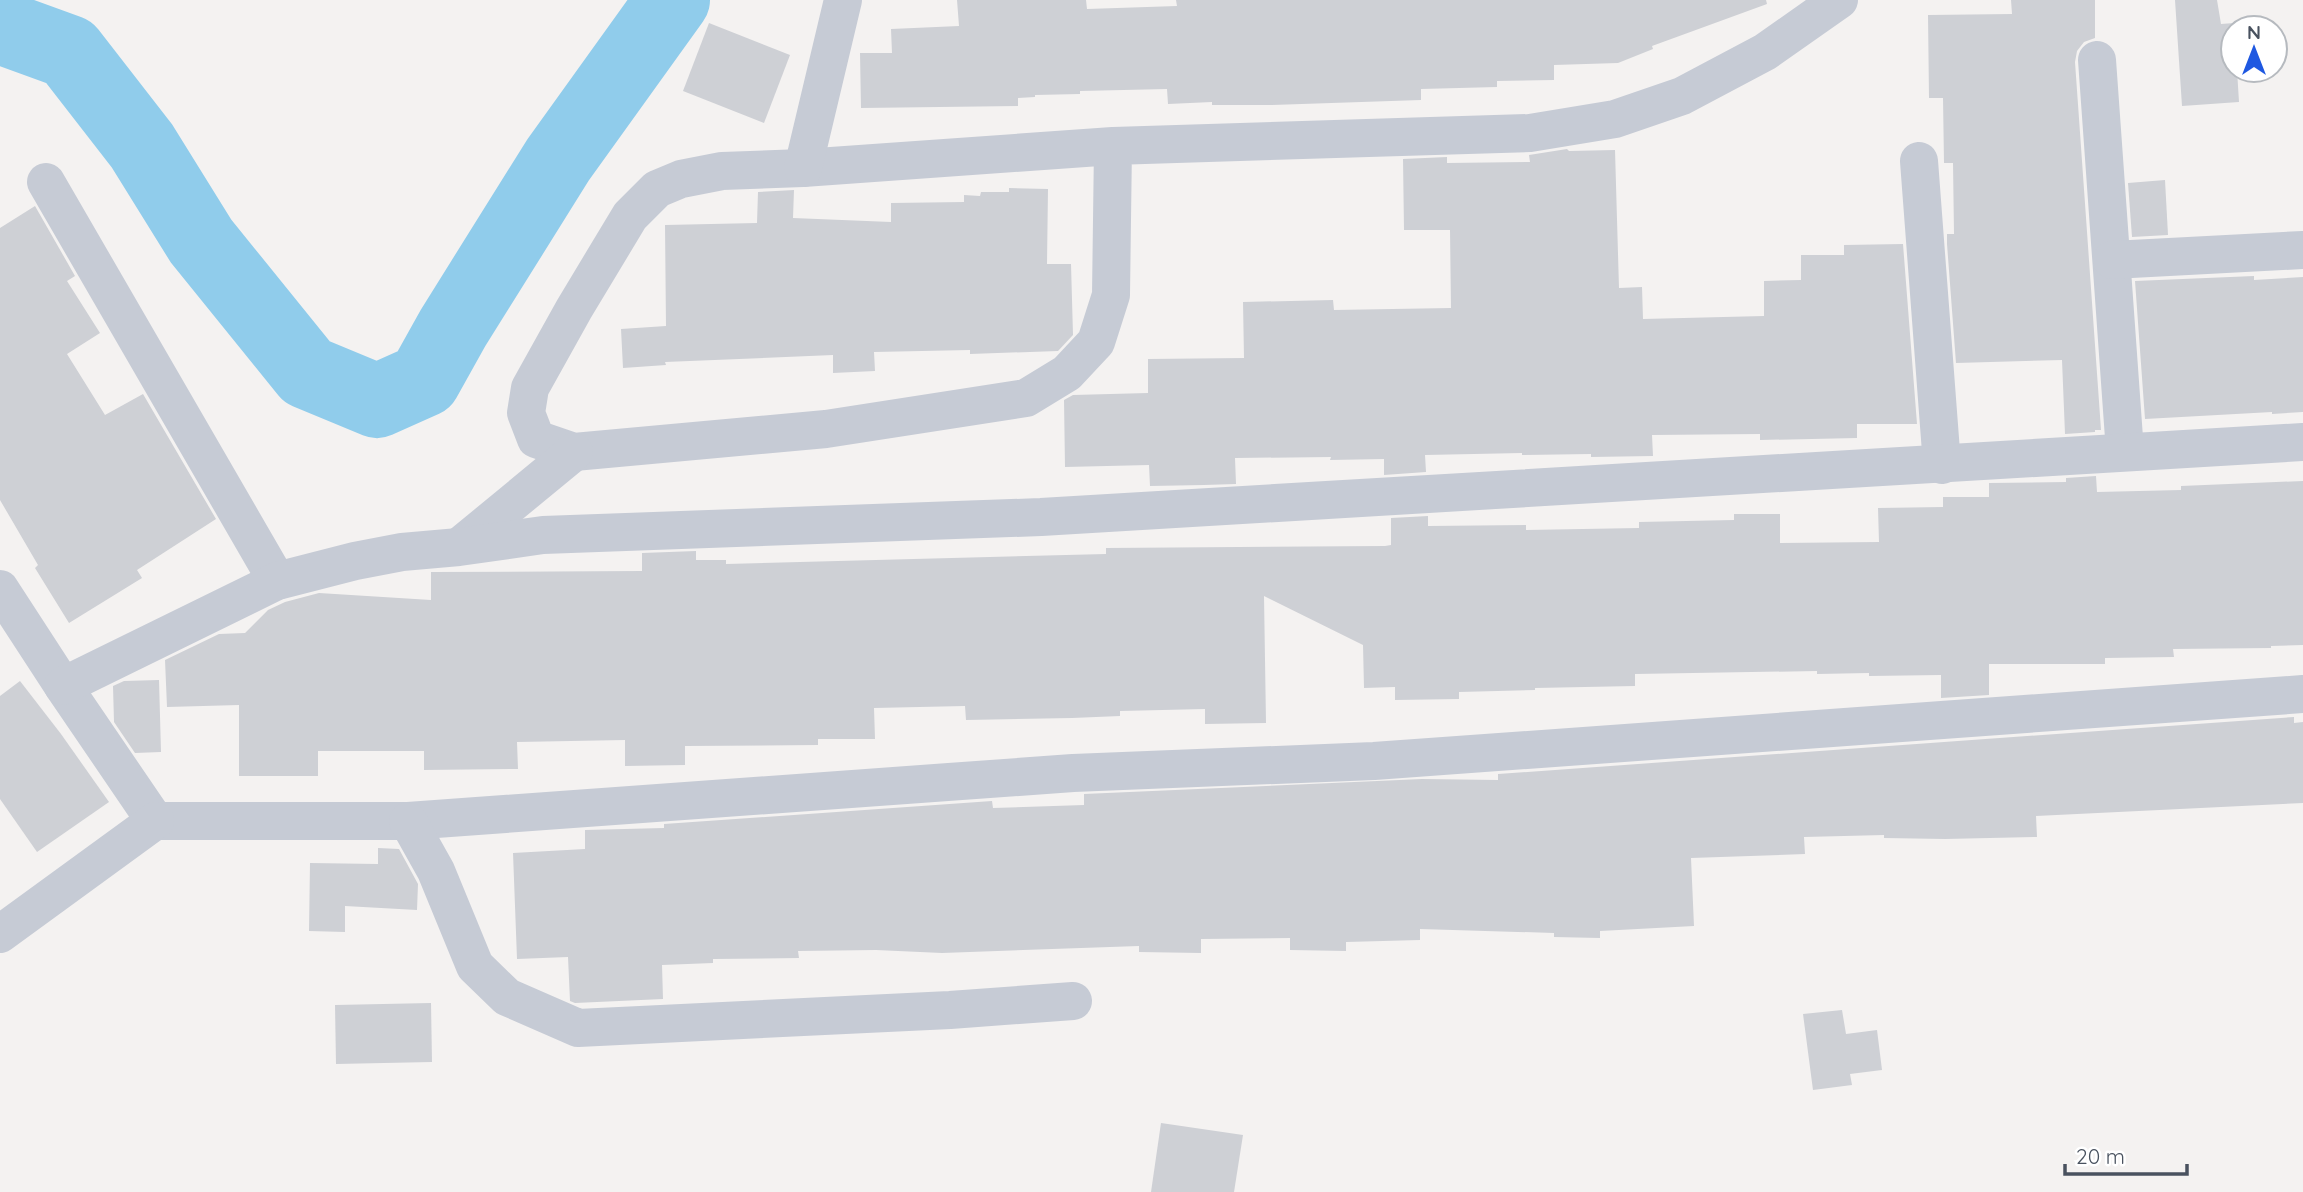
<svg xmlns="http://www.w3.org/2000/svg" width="2303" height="1192" viewBox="0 0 2303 1192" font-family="Quicksand,sans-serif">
<rect width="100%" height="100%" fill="#f4f2f1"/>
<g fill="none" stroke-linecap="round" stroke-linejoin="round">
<polyline stroke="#90cceb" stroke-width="74" points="0,27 69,52 142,146 201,241 307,372 377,401 424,380 453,328 558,160 673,0"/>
</g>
<g fill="#ced0d5">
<polygon points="957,0 1086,0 1087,9 1177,6 1176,0 1766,0 1767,4 1652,46 1653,49 1618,63 1554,65 1554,80 1497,81 1497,87 1421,89 1421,100 1272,105 1212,105 1212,102 1168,104 1167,89 1080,91 1080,94 1035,95 1035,97 1018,98 1018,106 861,108 860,53 892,53 891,29 959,26"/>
<polygon points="2011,0 2095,0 2095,38 2084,42 2077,51 2075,62 2101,430 2095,430 2095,432 2065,434 2062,360 1956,363 1947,244 1947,234 1954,234 1953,163 1944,163 1943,98 1929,98 1928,15 2012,14"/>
<polygon points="2175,0 2217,0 2221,24 2234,23 2233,70 2237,70 2239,102 2182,106"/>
<polygon points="709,23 790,55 764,123 683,91"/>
<polygon points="1567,149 1569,151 1615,150 1619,288 1642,287 1643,319 1764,316 1764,281 1801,280 1801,255 1844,255 1844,245 1903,244 1917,424 1857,424 1857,438 1760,440 1760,434 1652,435 1653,456 1591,457 1591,454 1522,455 1522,453 1425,455 1426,472 1384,475 1384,459 1330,460 1331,457 1235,458 1236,484 1204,485 1150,486 1149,465 1065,467 1064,400 1073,395 1148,393 1148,359 1244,358 1243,302 1333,300 1334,310 1451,308 1450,230 1404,230 1403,159 1447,157 1447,163 1530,162 1529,155"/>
<polygon points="2165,180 2168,235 2132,237 2128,183"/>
<polygon points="1009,188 1048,189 1047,264 1071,264 1073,335 1058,351 970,354 970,350 874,352 875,371 833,373 833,355 665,362 666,365 623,368 621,329 666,326 665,225 757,223 758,192 794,190 793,218 891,222 891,203 964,202 964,195 980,196 981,192 1009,192"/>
<polygon points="35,206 75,276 67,281 100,333 67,354 105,415 143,394 216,519 137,570 142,578 69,623 35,568 38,565 0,500 0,228"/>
<polygon points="2254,276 2254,280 2303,277 2303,412 2272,414 2272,412 2145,419 2135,281"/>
<polygon points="2096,476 2097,492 2181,490 2181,486 2303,481 2303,645 2271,646 2271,648 2173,649 2174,657 2105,658 2105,664 1989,664 1989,695 1941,698 1941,675 1869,676 1869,673 1817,674 1817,671 1635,674 1635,686 1535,688 1535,690 1459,692 1459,699 1395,700 1395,687 1364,688 1363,645 1264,596 1266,723 1205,724 1205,709 1120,711 1120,716 1072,718 966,720 965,706 874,708 875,739 818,739 818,745 685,746 685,765 625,766 625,740 517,742 518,769 424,770 424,751 318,751 318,776 239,776 239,705 167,707 165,660 219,634 245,633 268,610 285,602 319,593 431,600 431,572 642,571 642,553 696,551 696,560 726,560 726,564 1106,554 1106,548 1385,546 1391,545 1391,518 1428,516 1428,526 1526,525 1526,530 1639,528 1639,522 1734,520 1734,514 1780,514 1780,543 1879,542 1878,508 1943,507 1943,497 1989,497 1989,483 2066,482 2066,478"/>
<polygon points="159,680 161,752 135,753 114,722 113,686 124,681"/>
<polygon points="20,681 61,734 109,802 37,852 0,799 0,696"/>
<polygon points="2294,717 2294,723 2303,722 2303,803 2036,816 2037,837 1945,839 1884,838 1884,835 1804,837 1805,854 1691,858 1694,926 1600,931 1600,938 1554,937 1554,933 1420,929 1420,940 1346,942 1346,951 1290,950 1290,938 1201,939 1201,953 1139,952 1139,946 942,953 876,950 798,951 799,958 713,959 713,963 662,965 663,999 575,1003 570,1001 568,957 517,959 513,853 585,849 585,830 664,828 664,824 992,801 993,808 1084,805 1084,794 1422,779 1498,780 1498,774"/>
<polygon points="378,848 399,849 418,884 417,910 345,906 345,932 309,931 310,863 378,864"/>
<polygon points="431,1003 432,1062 336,1064 335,1005"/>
<polygon points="1842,1010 1846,1034 1877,1030 1882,1070 1850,1074 1852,1085 1813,1090 1803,1014"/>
<polygon points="1161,1123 1243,1135 1234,1192 1151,1192"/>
</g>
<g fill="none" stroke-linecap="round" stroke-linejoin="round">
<g stroke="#c6cbd5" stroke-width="38">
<polyline points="2097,60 2125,452"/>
<polyline points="1113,146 1111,295 1096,342 1067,373 1026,398 826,429 574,452 536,439 526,413 530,388 574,309 630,216 657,189 681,179 722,171 803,168 1113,146 1530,133 1615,119 1682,96 1765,52 1839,0"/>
<polyline points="1919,161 1942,465"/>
<polyline points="803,168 843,0"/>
<polyline points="46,182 277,581"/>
<polyline points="2112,260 2303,250"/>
<polyline points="460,546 574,452"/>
<polyline points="0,589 63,686 155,821 408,821 1073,773 1374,761 2303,694"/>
<polyline points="63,686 277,581 355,561 402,552 459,547 543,535 1041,517 2303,442"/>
<polyline points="408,821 436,871 475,966 507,997 578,1028 950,1010 1073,1001"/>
<polyline points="0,934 155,821"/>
</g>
</g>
<g transform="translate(2254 49)"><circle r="33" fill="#ffffff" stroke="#b6babf" stroke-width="2"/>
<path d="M0-5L12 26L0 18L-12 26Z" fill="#1e58e1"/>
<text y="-10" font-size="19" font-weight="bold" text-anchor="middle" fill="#49525f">N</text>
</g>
<path d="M2065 1164v10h122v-10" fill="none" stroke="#49525f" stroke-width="3.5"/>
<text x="2076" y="1164" font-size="21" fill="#49525f" stroke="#ffffff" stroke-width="5" paint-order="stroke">20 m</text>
</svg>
